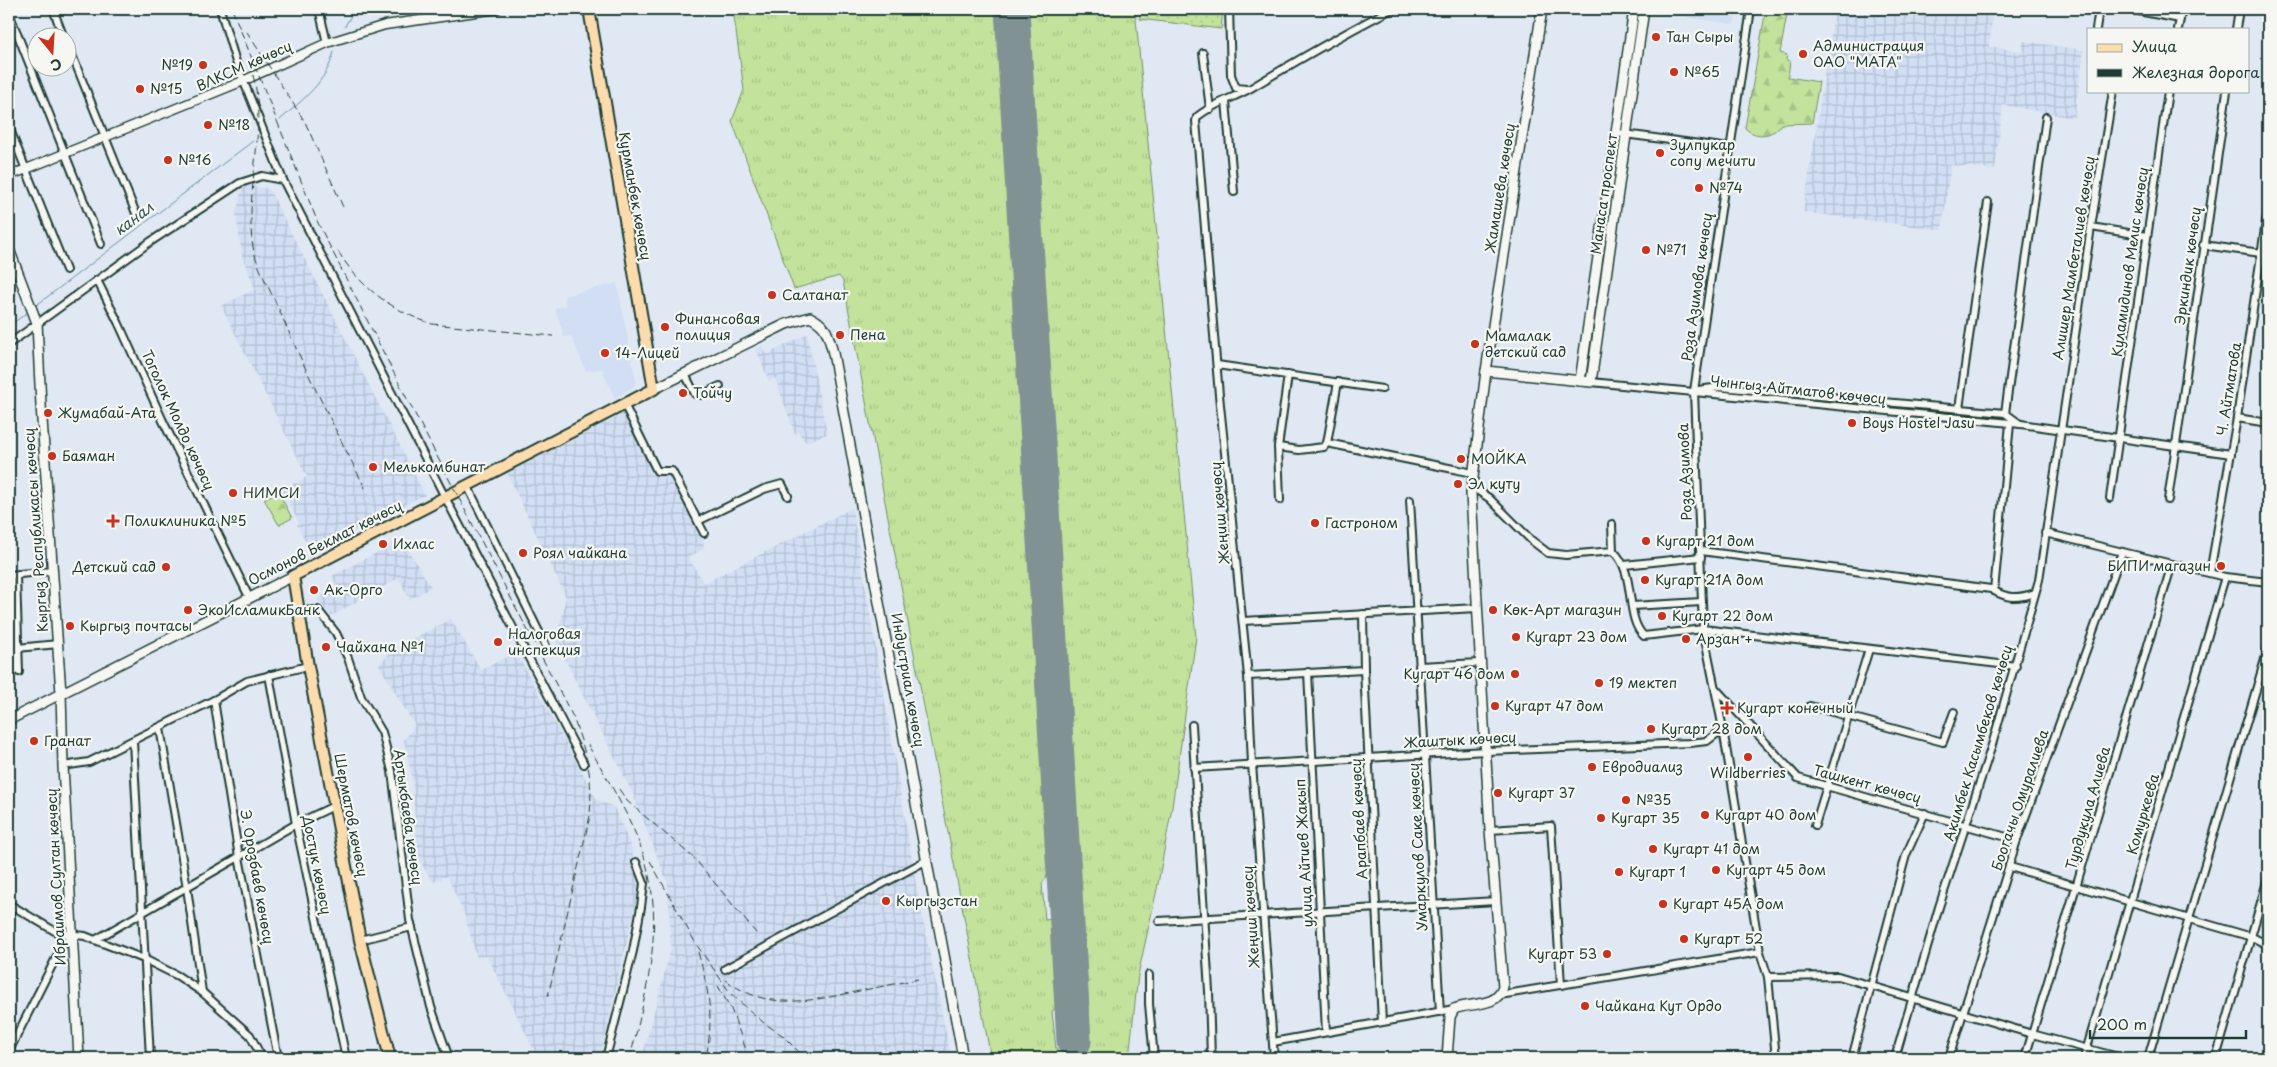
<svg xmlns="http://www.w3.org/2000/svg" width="2277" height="1067" viewBox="0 0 2277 1067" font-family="'Playpen Sans',sans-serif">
<defs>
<pattern id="industrial-grid" width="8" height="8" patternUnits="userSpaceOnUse" patternTransform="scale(1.25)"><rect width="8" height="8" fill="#d1def3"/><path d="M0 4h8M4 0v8" fill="none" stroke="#b3bfd1"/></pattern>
<pattern id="grass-tufts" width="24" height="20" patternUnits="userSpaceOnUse" patternTransform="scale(1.25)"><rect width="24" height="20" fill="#c3e39c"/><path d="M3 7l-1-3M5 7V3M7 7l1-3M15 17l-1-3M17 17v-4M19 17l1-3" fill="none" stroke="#a7c487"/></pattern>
<pattern id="forest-firs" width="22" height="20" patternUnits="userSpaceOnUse" patternTransform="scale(1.25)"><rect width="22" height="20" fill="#c3e39c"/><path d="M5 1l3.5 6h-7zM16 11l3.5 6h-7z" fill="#a7c487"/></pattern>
<pattern id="park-dots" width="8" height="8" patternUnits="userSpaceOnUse" patternTransform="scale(1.25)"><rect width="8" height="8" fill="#c3e39c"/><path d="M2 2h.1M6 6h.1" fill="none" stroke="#a7c487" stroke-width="1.8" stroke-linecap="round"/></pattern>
</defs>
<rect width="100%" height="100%" fill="#e0e8f3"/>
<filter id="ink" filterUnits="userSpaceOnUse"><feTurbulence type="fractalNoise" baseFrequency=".02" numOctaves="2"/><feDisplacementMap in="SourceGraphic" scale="10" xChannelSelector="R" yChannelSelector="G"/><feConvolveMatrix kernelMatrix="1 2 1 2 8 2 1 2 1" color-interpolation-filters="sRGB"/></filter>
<g filter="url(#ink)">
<g fill="#d1def3">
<polygon points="1670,9 1736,9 1734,24 1689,18"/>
<polygon points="617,283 636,381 633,387 615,398 602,369 586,371 571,336 564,337 555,308 566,306 564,296"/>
</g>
<g fill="url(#industrial-grid)">
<polygon points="1835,9 1993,9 1989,46 2022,52 2023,41 2084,50 2074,118 2003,105 1995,170 1951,165 1942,230 1803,212"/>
<polygon points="243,185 269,189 425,495 321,547 305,541 297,524 299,523 282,490 307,477 221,306 255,289 242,256 236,213"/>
<polygon points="807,334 827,434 806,442 798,432 795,434 775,378 769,381 756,349 762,346 766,355"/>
<polygon points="627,412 656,474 676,475 699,520 704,542 703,550 688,557 704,583 852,508 918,896 951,1058 642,1058 671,948 668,884 632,792 556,642 566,597 507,473"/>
<polygon points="402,540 431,587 410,600 399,578 331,616 317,599 337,587 332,576"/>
<polygon points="451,619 481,670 516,652 597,800 614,807 631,847 640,885 600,1058 538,1058 487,956 477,958 464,914 447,876 433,882 418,858 412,778 404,740 415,726 379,665 395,648"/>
</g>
<polygon fill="url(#grass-tufts)" stroke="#719068" points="733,9 998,9 1050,871 1042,884 1045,920 1053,919 1059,1006 1052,1011 1056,1049 1088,1047 1026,9 1135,9 1196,637 1172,807 1157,889 1138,975 1129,1058 991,1058 843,281 839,276 794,289 732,121 744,90"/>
<g fill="url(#forest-firs)" stroke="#719068">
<path d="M 1766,9 L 1788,9 L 1780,53 L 1787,55 L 1786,60 L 1790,61 L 1788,77 L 1819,82 L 1812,123 L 1781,124 C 1774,136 1756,139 1745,128 Z"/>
<polygon points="1621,136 1623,137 1600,279 1599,276"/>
<polygon points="278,491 292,518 279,525 264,499"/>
</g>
<polygon fill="url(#park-dots)" stroke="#719068" points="1139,9 1223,9 1221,29 1140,19"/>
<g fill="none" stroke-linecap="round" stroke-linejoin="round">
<g stroke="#6692a7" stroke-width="1">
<polyline points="345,26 355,9"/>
<path d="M 280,120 C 303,99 326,83 334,52"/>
<polyline points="34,307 253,141"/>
<polyline points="9,326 28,312"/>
</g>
<polyline stroke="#809294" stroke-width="35" points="1012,9 1074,1041"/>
<g stroke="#1f3d34" stroke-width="10">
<g id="minor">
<polyline points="53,9 64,38"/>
<polyline points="220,9 236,62 283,180"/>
<polyline points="319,9 327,43"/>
<polyline points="1229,9 1231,75 1236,88 1247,89"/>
<polyline points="1751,9 1694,391 1703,629 1723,729 1760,952 1768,977 1776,1058"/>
<polyline points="2128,9 2180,19"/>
<polyline points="9,13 101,244"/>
<polyline points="2096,29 2099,9"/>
<polyline points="2178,29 2182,9"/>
<polyline points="2236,29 2239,9"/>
<polyline points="68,45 137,216"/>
<polyline points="1203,53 1210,109"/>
<polyline points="1226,101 1234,192"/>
<polyline points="9,127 66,270"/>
<polyline points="1617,133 1730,148"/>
<polyline points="2091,227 2147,236"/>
<polyline points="2203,245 2268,254"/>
<polyline points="97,280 119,324 163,421 249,597"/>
<polyline points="9,344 150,242 240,183 262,176 283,180 445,497 584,764"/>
<polyline points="1217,365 1382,389"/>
<polyline points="685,374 695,394 700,391 701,395 720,386"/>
<polyline points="1591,382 2021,424 2231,454"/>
<polyline points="1698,390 1720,387 2005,413 2020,424"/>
<polyline points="624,404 657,471 672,471 704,533"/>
<polyline points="1959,409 1988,202"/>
<polyline points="2005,413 2046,117"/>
<polyline points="2237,418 2268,423"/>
<polyline points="1327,443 1338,382"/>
<polyline points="1278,447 1288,375"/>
<polyline points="467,485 546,646"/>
<path d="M 1472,487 L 1489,498 L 1531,540 L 1548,553 L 1566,555 L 1613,551 C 1637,572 1624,618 1644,636 L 1703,629 L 2016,666"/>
<polyline points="2110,498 2168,91"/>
<polyline points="1280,500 1278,447 1299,450 1324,447 1327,443 1473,473"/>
<polyline points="1410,500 1440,1012"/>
<polyline points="2168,500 2227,91"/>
<polyline points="698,521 764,489 782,484 788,496"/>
<polyline points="1612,524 1613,551"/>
<polyline points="2045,533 2225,577 2268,582"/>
<path d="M 1701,551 L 1991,589 C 2007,599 2017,599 2035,593"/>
<polyline points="1624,565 1701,557"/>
<polyline points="2210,573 2237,418 2268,208"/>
<polyline points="9,575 52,571"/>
<polyline points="16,575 19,672"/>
<polyline points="1994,591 2010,424"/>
<polyline points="1632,606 1702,602"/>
<polyline points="299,611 318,610 336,633 348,658 361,697 382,732 392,771 410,920 431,1007 449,1058"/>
<polyline points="1363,614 1364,670 1382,1022"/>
<polyline points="1243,621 1477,608"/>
<polyline points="17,648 58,644"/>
<polyline points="1419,666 1480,663"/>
<polyline points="1308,672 1326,1032"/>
<polyline points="269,675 296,824 346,1058"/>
<polyline points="1248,676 1364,670"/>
<polyline points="1716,689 1798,778 2017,840"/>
<polyline points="214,700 239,857 278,1058"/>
<polyline points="1810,706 1943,742 1954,712"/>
<polyline points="1192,725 1209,991 1211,1058"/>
<polyline points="160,728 187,888 202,992"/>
<polyline points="133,741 150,1058"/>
<polyline points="63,766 89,762 214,700 247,681 308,666"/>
<polyline points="1194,768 1486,751 1690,743 1707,741 1723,729"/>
<polyline points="1815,825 1869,649"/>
<polyline points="1490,830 1551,826 1561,985"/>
<polyline points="2010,867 2252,937 2268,945"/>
<polyline points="9,904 58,933 85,936 95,940 144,959 178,976 202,992 250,1035 262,1058"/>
<polyline points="9,915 13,907"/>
<polyline points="1159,921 1496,901"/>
<polyline points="95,940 296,824 336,805"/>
<polyline points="360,940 412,927"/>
<polyline points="725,969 927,860"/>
<polyline points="1149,975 1149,1004 1154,1058"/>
<polyline points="1768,977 1838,976 2032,1034 2122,1058"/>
<polyline points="1500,995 1760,952"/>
<polyline points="1273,1042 1454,1009"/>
<polyline points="9,1051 63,944 74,935"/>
<polyline points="606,1058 633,951 641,907 644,883 636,862"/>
<path d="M 1274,1058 L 1252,764 L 1248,676 L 1219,395 L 1196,121 L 1197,117 C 1212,104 1234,98 1251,88 C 1298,60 1344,33 1392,9"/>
<polyline points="1852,1058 1906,855 1925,813"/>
<polyline points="1895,1058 1939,907 1992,745 2039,580 2091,227 2113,91"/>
<polyline points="1949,1058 2017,840 2122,552"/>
<polyline points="2025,1058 2172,564"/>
<polyline points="2084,1058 2225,577"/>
<polyline points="2148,1058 2268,649"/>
<polyline points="2216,1058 2268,878"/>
</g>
</g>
<g stroke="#1f3d34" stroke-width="11">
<polyline id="tertiary" points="9,176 236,84 327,43 385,25 497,9"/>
</g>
<g stroke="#1f3d34" stroke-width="12">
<g id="secondary">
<polyline points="9,249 37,323 41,405 61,693 63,766 79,1058"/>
<polyline points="1486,371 1591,382 1644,9"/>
<polyline points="1580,381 1634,9"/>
<path d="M 654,389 L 786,324 L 810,317 C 828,326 828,335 833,353 L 963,1058"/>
<polyline points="9,720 293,576"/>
<path d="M 1447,1058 L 1450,1017 L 1454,1009 C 1471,1002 1497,1008 1503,987 L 1490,830 L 1471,494 L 1486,371 L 1542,9"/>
</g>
</g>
<g stroke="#1f3d34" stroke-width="14">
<polyline id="primary" points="390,1058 360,940 308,666 293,576 654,389 589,9"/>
</g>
<use href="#minor" stroke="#f6f6f2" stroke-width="6"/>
<use href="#tertiary" stroke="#f6f6f2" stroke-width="8"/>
<use href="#secondary" stroke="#f6f6f2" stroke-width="9"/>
<use href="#primary" stroke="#fcdcac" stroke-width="10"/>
<g stroke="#1f3d34" stroke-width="1" stroke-dasharray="8 4" stroke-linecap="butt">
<path d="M 232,9 L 318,223 L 403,391 L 573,717 C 587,757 593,773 590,816 L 548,996"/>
<polyline points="247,32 305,122 343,207"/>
<path d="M 253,75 C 267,129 246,186 252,241 C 255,264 268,286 278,307 C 304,369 335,428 365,488"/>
<path d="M 338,251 C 359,287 393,311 432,324 L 553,336"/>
<path d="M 588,745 C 610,784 638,828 648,871 C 663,935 645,997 630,1058"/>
<polyline points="619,789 627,801 695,859 756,933"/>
<polyline points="650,861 696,944 731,994 764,1023 782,1035 805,1058"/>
<path d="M 698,952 C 709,991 714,1017 706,1058"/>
<path d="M 726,980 C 764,1010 806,1002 850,993 C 873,988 895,984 918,979"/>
<polyline points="718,986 731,1009 749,1058"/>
</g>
</g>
</g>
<g fill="#c8321e" stroke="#f6f6f2" stroke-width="2">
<circle cx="1656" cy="37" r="5"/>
<circle cx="1803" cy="54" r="5"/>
<circle cx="203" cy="65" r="5"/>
<circle cx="1674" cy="72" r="5"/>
<circle cx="140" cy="89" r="5"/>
<circle cx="208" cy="125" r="5"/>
<circle cx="1660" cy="153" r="5"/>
<circle cx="168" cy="160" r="5"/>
<circle cx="1699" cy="188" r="5"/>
<circle cx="1646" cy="250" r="5"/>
<circle cx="772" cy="295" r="5"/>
<circle cx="665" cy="327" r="5"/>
<circle cx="840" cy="335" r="5"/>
<circle cx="1475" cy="344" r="5"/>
<circle cx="605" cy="353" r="5"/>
<circle cx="683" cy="393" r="5"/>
<circle cx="48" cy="413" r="5"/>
<circle cx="1852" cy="423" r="5"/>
<circle cx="52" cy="456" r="5"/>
<circle cx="1461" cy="459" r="5"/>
<circle cx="373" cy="467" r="5"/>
<circle cx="1458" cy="484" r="5"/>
<circle cx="233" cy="493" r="5"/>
<path d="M110.5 513.5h5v5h5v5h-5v5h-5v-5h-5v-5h5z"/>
<circle cx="1315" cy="523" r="5"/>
<circle cx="1646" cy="541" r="5"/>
<circle cx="383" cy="544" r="5"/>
<circle cx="523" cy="553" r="5"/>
<circle cx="2221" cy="566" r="5"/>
<circle cx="166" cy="567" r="5"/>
<circle cx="1645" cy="580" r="5"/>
<circle cx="314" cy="590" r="5"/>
<circle cx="188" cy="610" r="5"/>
<circle cx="1493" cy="610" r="5"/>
<circle cx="1662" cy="616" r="5"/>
<circle cx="70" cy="626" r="5"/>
<circle cx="1516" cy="637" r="5"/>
<circle cx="1686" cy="639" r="5"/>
<circle cx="498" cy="642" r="5"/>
<circle cx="326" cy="647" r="5"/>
<circle cx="1515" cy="674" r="5"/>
<circle cx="1599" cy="683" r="5"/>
<circle cx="1495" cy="706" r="5"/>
<path d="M1724.5 700.5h5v5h5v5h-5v5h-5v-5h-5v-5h5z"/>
<circle cx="1651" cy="729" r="5"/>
<circle cx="34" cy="741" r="5"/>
<circle cx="1748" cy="757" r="5"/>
<circle cx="1592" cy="767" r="5"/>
<circle cx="1498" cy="793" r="5"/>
<circle cx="1626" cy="800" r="5"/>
<circle cx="1705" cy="815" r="5"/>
<circle cx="1601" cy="818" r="5"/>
<circle cx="1653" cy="849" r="5"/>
<circle cx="1716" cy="870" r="5"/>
<circle cx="1619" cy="872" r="5"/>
<circle cx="886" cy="901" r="5"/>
<circle cx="1663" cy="904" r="5"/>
<circle cx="1684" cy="939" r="5"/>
<circle cx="1607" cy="954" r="5"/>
<circle cx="1585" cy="1006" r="5"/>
</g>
<g text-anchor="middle" stroke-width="4.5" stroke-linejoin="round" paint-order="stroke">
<g font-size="14" fill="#1f3d34" stroke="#f6f6f2" text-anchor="start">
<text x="1666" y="42">Тан Сыры</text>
<text x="1813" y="51">Администрация<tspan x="1813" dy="16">ОАО "МАТА"</tspan></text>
<text x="193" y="70" text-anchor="end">№19</text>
<text x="1684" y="77">№65</text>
<text x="150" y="94">№15</text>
<text x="218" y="130">№18</text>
<text x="1670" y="150">Зулпукар<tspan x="1670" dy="16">сопу мечити</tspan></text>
<text x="178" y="165">№16</text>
<text x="1709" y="193">№74</text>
<text x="1656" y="255">№71</text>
<text x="782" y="300">Салтанат</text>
<text x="675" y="324">Финансовая<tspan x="675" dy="16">полиция</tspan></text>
<text x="850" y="340">Пена</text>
<text x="1485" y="341">Мамалак<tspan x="1485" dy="16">детский сад</tspan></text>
<text x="615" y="358">14-Лицей</text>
<text x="693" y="398">Тойчу</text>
<text x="58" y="418">Жумабай-Ата</text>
<text x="1862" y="428">Boys Hostel Jasu</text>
<text x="62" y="461">Баяман</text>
<text x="1471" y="464">МОЙКА</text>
<text x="383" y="472">Мелькомбинат</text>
<text x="1468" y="489">Эл куту</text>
<text x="243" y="498">НИМСИ</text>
<text x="124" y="526">Поликлиника №5</text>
<text x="1325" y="528">Гастроном</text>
<text x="1656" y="546">Кугарт 21 дом</text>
<text x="393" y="549">Ихлас</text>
<text x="533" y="558">Роял чайкана</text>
<text x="2211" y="571" text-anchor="end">БИПИ магазин</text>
<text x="156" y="572" text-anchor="end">Детский сад</text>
<text x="1655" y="585">Кугарт 21А дом</text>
<text x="324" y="595">Ак-Орго</text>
<text x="198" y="615">ЭкоИсламикБанк</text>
<text x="1503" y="615">Көк-Арт магазин</text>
<text x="1672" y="621">Кугарт 22 дом</text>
<text x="80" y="631">Кыргыз почтасы</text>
<text x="508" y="639">Налоговая<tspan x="508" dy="16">инспекция</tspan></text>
<text x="1526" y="642">Кугарт 23 дом</text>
<text x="1696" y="644">Арзан +</text>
<text x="336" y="652">Чайхана №1</text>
<text x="1505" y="679" text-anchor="end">Кугарт 46 дом</text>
<text x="1609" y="688">19 мектеп</text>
<text x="1505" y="711">Кугарт 47 дом</text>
<text x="1737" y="713">Кугарт конечный</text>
<text x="1661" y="734">Кугарт 28 дом</text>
<text x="44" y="746">Гранат</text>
<text x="1602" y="772">Евродиализ</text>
<text x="1748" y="778" text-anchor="middle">Wildberries</text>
<text x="1508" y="798">Кугарт 37</text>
<text x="1636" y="805">№35</text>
<text x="1715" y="820">Кугарт 40 дом</text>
<text x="1611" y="823">Кугарт 35</text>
<text x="1663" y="854">Кугарт 41 дом</text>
<text x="1726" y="875">Кугарт 45 дом</text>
<text x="1629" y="877">Кугарт 1</text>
<text x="896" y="906">Кыргызстан</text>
<text x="1673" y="909">Кугарт 45А дом</text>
<text x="1694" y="944">Кугарт 52</text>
<text x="1597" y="959" text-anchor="end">Кугарт 53</text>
<text x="1595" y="1011">Чайкана Кут Ордо</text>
</g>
<g font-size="14" fill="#1f3d34" stroke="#f6f6f2">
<text transform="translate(244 66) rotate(-24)" y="5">ВЛКСМ көчөсү</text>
<text transform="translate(1500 188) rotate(-81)" y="5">Жамашева көчөсү</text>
<text transform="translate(1604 194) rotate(-82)" y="5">Манаса проспект</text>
<text transform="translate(635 196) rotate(80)" y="5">Курманбек көчөсү</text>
<text transform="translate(2074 258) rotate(-81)" y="5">Алишер Мамбеталиев көчөсү</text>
<text transform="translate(2130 262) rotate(-82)" y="5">Куламидинов Мелис көчөсү</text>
<text transform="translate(2188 266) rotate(-82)" y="5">Эркиндик көчөсү</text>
<text transform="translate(1697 287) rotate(-82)" y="5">Роза Азимова көчөсү</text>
<text transform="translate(2229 389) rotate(-81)" y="5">Ч. Айтматова</text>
<text transform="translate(1798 390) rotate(6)" y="5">Чынгыз Айтматов көчөсү</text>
<text transform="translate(178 420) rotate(65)" y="5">Тоголок Молдо көчөсү</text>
<text transform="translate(1685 472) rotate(-92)" y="5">Роза Азимова</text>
<text transform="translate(1220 513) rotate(-95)" y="5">Жеңиш көчөсү</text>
<text transform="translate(36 530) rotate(-94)" y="5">Кыргыз Республикасы көчөсү</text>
<text transform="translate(325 543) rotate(-27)" y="5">Осмонов Бекмат көчөсү</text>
<text transform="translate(908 680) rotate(80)" y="5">Индустриал көчөсү</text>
<text transform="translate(1460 740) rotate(-3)" y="5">Жаштык көчөсү</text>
<text transform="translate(1978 743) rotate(-73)" y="5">Акимбек Касымбеков көчөсү</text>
<text transform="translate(1867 784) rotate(15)" y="5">Ташкент көчөсү</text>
<text transform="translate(2020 800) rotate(-71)" y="5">Боогачы Омуралиева</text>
<text transform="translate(2088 808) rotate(-74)" y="5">Турдукула Алиева</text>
<text transform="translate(2143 814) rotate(-74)" y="5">Комуркеева</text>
<text transform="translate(351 815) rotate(79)" y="5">Шерматов көчөсү</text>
<text transform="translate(408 817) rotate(82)" y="5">Артыкбаева көчөсү</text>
<text transform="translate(1359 819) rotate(-93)" y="5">Арапбаев көчөсү</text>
<text transform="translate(1418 847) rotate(-93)" y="5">Умаркулов Саке көчөсү</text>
<text transform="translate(1304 853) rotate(-93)" y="5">улица Айтиев Жакып</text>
<text transform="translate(317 865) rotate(79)" y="5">Достук көчөсү</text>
<text transform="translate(56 877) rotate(-93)" y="5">Ибраимов Султан көчөсү</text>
<text transform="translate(257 877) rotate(80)" y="5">Э. Орозбаев көчөсү</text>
<text transform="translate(1251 917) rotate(-94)" y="5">Жеңиш көчөсү</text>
</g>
<g font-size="15" font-style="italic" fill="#37595a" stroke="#f6f6f2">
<text transform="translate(134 219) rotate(-37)" y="5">канал</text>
</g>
</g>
<rect width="2277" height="1067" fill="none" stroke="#f6f6f2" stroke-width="30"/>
<rect x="15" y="15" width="2247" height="1037" fill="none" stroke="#1f3d34" stroke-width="2" filter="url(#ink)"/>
<rect x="2087" y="28" width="162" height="65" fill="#f6f6f2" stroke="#a0aca6"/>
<rect x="2097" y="44" width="25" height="8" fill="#fcdcac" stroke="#a0aca6"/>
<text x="2132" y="52" font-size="15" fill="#1f3d34">Улица</text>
<rect x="2097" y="69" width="25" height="8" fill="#1f3d34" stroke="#a0aca6"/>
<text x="2132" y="78" font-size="15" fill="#1f3d34">Железная дорога</text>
<g transform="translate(52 52) rotate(162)"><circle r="24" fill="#f6f6f2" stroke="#a0aca6"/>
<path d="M0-4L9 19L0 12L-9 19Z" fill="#c8321e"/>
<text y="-8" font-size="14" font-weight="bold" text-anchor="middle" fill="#1f3d34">С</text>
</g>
<path d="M2090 1030v8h156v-8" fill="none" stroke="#1f3d34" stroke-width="2.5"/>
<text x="2097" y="1030" font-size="15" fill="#1f3d34" stroke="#f6f6f2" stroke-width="4" paint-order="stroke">200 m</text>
</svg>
